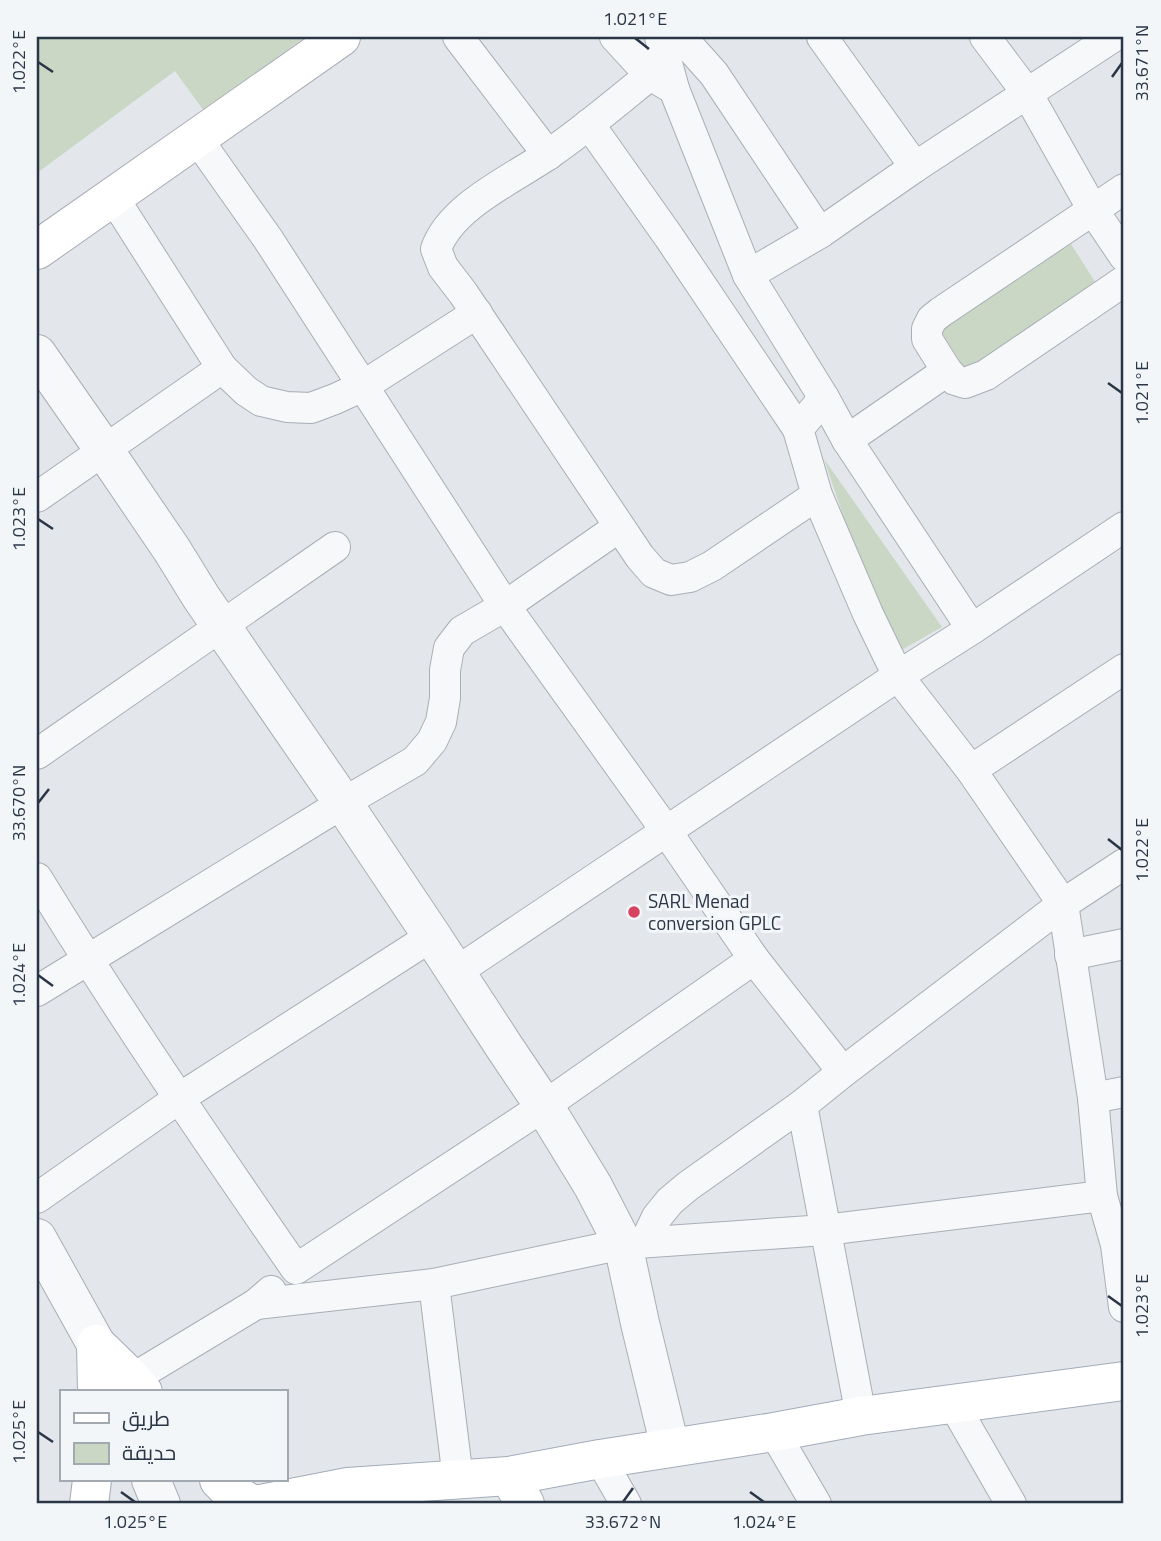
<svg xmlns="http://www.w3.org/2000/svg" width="1161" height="1541" viewBox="0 0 1161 1541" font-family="'Titillium Web',Cairo,sans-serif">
<rect width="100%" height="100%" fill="#e3e7ec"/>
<g fill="#c9d7c4">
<polygon points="37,37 305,37 204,111 175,71 37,173"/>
<polygon points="1071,244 1099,288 967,372 939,328"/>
<polygon points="824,459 942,627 891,656"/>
</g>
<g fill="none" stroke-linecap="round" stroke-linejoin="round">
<g stroke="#a8aeb7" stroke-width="32">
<g id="minor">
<polyline points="458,37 548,155"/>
<polyline points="615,37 650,75 674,89 660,37"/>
<polyline points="681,37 714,74 820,233"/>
<polyline points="822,37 915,167"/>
<polyline points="985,37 1027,93 1093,210 1124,256"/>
<path d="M 650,75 C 617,102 584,130 549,154 C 513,179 451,206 436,249 L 443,267 L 463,293 L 640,557 L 654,573 L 671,580 L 690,577 L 712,566 L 817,495"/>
<polyline points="674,89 748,275 824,398 847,440 972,629"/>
<polyline points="589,124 669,237 798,429"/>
<polyline points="196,137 268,239 505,606 667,832 754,959 843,1072"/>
<polyline points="1124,189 941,312 932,319 927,329 927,339 947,371 955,380 965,383 986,375 1124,281"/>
<polyline points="113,197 222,368 246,391 261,401 287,407 311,408 335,399 363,386 477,313"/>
<polyline points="748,275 820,233 915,167 1113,37"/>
<polyline points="824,398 798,429 817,495 868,614 898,676 971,770 1063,904 1093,1098 1102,1196 1116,1245 1124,1307"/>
<polyline points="847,440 947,371"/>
<polyline points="37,497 222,368"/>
<polyline points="37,754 335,547"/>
<polyline points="971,770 1124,669"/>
<path d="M 37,878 C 119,1012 207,1140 296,1269 L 544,1106 L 754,959"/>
<polyline points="1070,955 1124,944"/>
<polyline points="456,972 898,676 972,629 1124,527"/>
<polyline points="37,991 343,803 415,761 432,741 441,722 445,698 445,670 449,648 462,631 505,606 619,527"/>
<polyline points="1093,1098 1124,1092"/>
<polyline points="802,1105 843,1072 1063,904 1124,864"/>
<polyline points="37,1198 178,1099 432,936"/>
<polyline points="645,1242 657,1217 670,1201 688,1186 802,1105 861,1416"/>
<polyline points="434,1284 458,1479"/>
<polyline points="256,1304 434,1284 623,1244 825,1230 1102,1196"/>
<polyline points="132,1379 256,1304 271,1291"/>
<polyline points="954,1405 1011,1504"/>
<polyline points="774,1432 816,1504"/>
<polyline points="600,1459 626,1504"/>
</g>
</g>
<g stroke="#a8aeb7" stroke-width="40">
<g id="tertiary">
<polyline points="37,354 104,450 172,550 201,597 343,803 432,936 505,1048 544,1106 593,1186 623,1244 640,1323 670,1447"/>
<polyline points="37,1238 96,1344 109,1374"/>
<polyline points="151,1480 161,1504"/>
</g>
</g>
<g stroke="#a8aeb7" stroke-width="40">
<g id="secondary">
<polyline points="37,250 341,37"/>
<polyline points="509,1476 525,1504"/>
</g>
</g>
<g stroke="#a2acb9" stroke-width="40">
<g id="primary">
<polyline points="96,1344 132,1379 143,1392"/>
<polyline points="96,1344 97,1392"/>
<polyline points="219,1480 230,1491 251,1504"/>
<polyline points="89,1504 92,1480"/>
<polyline points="261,1504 348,1487 509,1476 600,1459 774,1432 861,1416 1124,1381"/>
</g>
</g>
<use href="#minor" stroke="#f7f8fa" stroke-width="30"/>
<use href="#tertiary" stroke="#f7f8fa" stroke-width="38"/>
<use href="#secondary" stroke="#fff" stroke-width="38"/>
<use href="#primary" stroke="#fff" stroke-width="38"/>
</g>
<path fill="none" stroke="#2a3546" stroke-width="2.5" d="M 635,38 L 649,49M 38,62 L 53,72M 1112,77 L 1122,63M 1108,383 L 1122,393M 38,519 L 53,529M 38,803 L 49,789M 1108,839 L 1122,850M 38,975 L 53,986M 1108,1296 L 1122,1306M 38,1432 L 53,1442M 121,1492 L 135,1502M 750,1492 L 764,1502M 623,1502 L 633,1488"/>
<circle fill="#d7425e" stroke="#f3f6f9" stroke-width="2.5" cx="634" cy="912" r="7"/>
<g text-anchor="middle" stroke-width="6" stroke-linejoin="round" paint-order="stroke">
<g font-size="19" fill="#2a3546" stroke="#f3f6f9" text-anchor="start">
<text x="648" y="908">SARL Menad<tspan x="648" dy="22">conversion GPLC</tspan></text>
</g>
</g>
<rect width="1161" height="1541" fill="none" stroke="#f3f6f9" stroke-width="77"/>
<rect x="60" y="1390" width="228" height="91" fill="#f3f6f9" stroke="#a3a9b1" stroke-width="2"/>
<rect x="74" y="1413" width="35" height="10" fill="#ffffff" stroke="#a3a9b1" stroke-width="2"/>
<text x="122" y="1426" font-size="21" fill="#2a3546">طريق</text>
<rect x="74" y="1443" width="35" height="21" fill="#c9d7c4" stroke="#a3a9b1" stroke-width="2"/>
<text x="122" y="1460" font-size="21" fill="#2a3546">حديقة</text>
<rect x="38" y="38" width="1084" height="1464" fill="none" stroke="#2a3546" stroke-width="2.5"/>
<g font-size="18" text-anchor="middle" fill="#2a3546">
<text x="635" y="25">1.021°E</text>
<text transform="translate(19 62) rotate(-90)" y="6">1.022°E</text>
<text transform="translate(1142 63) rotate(-90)" y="6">33.671°N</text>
<text transform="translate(1142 393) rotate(-90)" y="6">1.021°E</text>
<text transform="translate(19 519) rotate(-90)" y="6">1.023°E</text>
<text transform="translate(19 803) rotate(-90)" y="6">33.670°N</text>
<text transform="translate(1142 850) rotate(-90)" y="6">1.022°E</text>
<text transform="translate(19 975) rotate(-90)" y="6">1.024°E</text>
<text transform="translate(1142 1306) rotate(-90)" y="6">1.023°E</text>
<text transform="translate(19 1432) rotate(-90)" y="6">1.025°E</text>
<text x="135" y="1528">1.025°E</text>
<text x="623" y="1528">33.672°N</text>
<text x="764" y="1528">1.024°E</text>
</g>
</svg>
